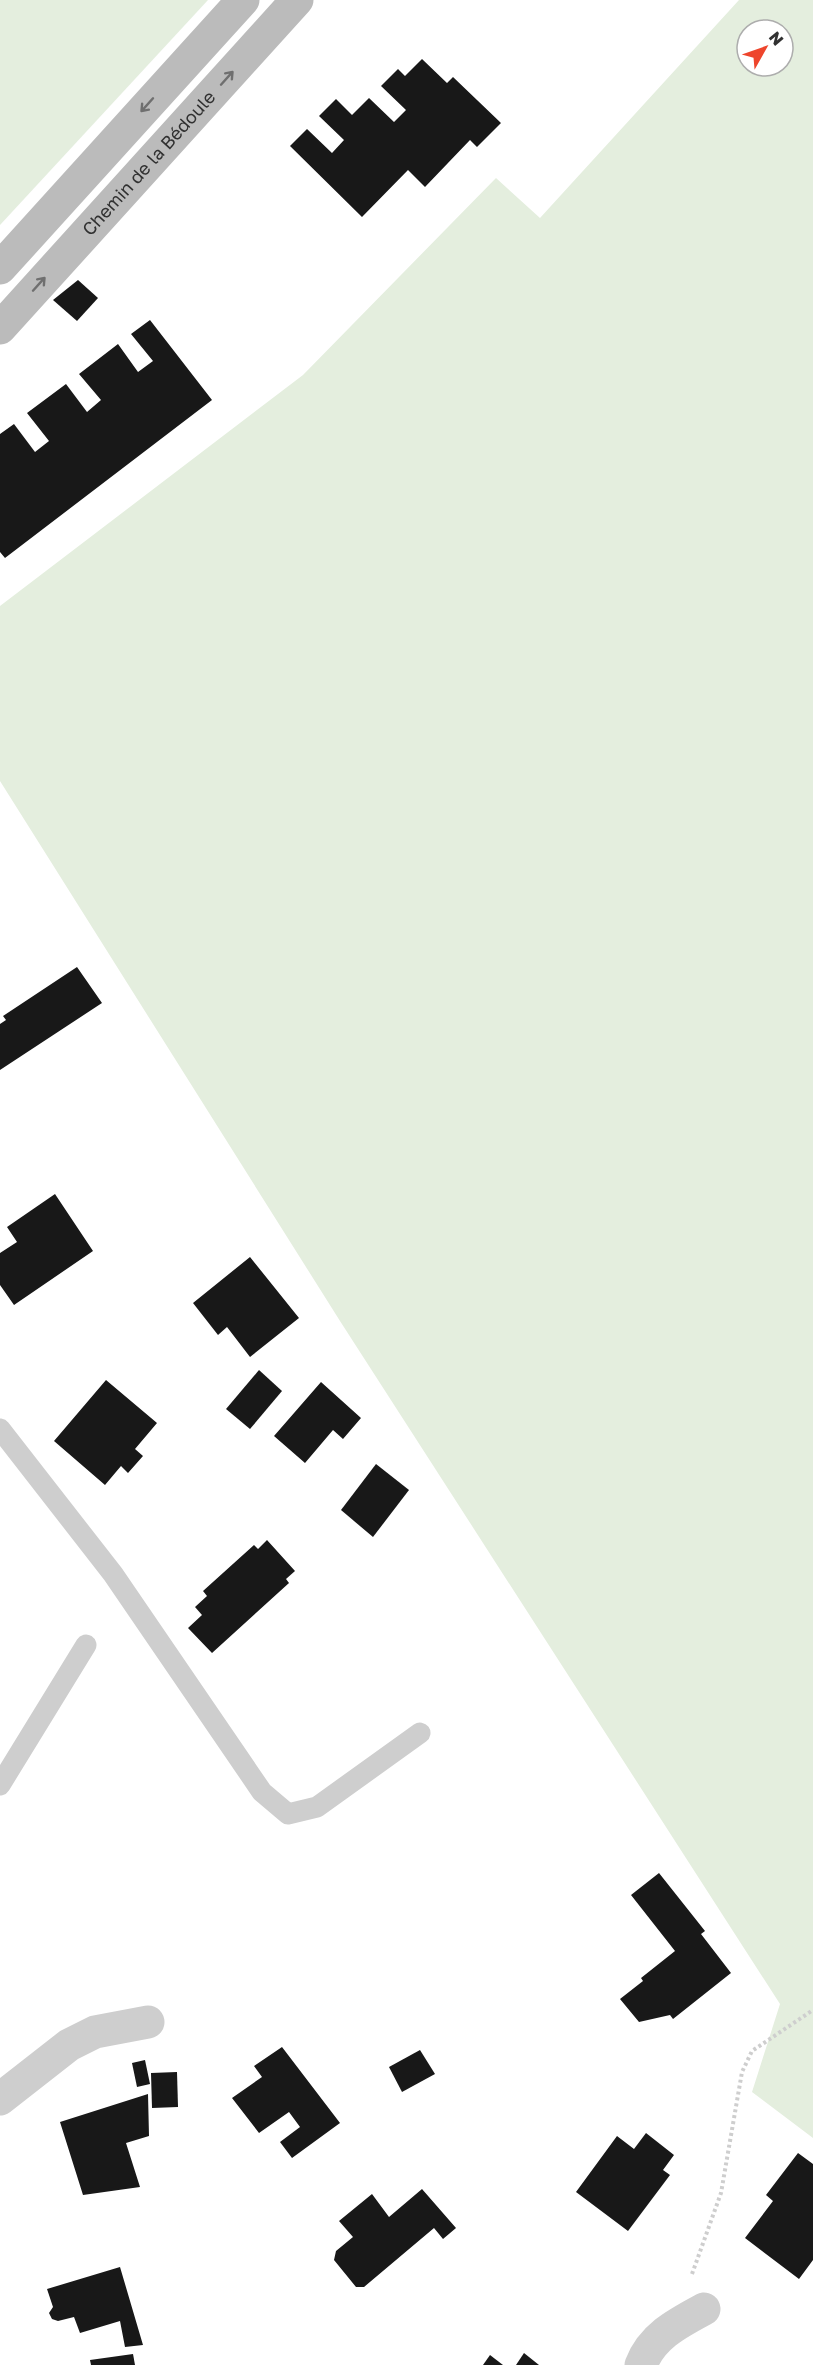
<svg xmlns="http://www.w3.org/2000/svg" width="813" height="2365" viewBox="0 0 813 2365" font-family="'Golos Text',sans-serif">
<rect width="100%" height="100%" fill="#fff"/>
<g fill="#e4eede" fill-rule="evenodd">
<polygon points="0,0 208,0 0,225"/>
<path d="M 739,0 L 813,0 L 813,2138 L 752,2092 L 780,2004 L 340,1321 L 0,781 L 0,606 L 303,375 L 496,178 L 540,218 ZM 747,30 L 783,30 L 783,66 L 747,66 Z"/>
</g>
<g fill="#181818">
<polygon points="422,59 447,83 453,77 501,123 477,147 470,140 425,187 408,170 362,217 290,146 307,129 332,153 344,140 319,116 336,99 352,115 369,98 394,122 406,110 381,86 398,69 405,76"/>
<polygon points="78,280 98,298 77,321 53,300"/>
<polygon points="150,320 212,400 5,558 0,552 0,434 14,424 35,452 49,441 27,413 66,384 87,412 101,400 79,374 118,344 138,372 153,361 131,334"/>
<polygon points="77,967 102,1003 0,1070 0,1024 6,1020 3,1016"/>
<polygon points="55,1194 93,1251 14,1305 0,1285 0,1253 17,1242 7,1227"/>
<polygon points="250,1257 299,1318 250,1357 227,1327 218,1335 193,1303"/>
<polygon points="259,1370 282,1391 250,1429 226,1409"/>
<polygon points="106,1380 157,1423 135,1449 143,1456 128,1473 121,1466 105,1485 54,1441"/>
<polygon points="321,1382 361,1418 343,1439 333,1430 305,1463 274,1436"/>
<polygon points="376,1464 409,1490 373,1537 341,1510"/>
<polygon points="267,1540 295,1571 286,1579 289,1583 212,1653 188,1628 202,1615 195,1607 207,1596 203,1591 254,1545 258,1549"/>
<polygon points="659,1873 705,1931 701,1934 731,1973 673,2019 670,2015 639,2022 620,1999 643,1981 641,1978 675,1951 631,1895"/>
<polygon points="282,2047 340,2123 292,2158 280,2142 300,2127 289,2112 259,2133 232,2098 262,2077 254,2066"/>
<polygon points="420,2050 435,2074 402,2092 389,2067"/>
<polygon points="145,2060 150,2084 137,2087 132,2063"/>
<polygon points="177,2072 178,2107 152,2108 151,2073"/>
<polygon points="148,2094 149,2136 126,2143 140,2187 83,2195 60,2122"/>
<polygon points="646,2133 674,2155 663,2170 670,2175 628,2231 576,2192 617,2136 634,2149"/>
<polygon points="798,2153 813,2164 813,2260 799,2279 745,2238 773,2201 766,2195"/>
<polygon points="422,2189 456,2228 443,2239 434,2228 364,2287 356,2287 334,2260 336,2251 353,2237 339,2221 372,2194 389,2217"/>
<polygon points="120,2267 143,2345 125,2347 120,2321 80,2333 74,2317 58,2321 52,2319 49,2313 53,2307 47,2289"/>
<polygon points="524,2353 539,2365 516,2365"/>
<polygon points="133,2354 135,2365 91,2365 90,2360"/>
<polygon points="490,2355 503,2365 483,2365"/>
</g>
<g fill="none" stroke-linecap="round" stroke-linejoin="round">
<polyline stroke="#cecece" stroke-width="4" stroke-dasharray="3 3" stroke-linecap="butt" points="692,2274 721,2193 742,2072 752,2051 813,2010"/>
<g stroke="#cecece" stroke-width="21">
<polyline points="0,1429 113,1574 262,1792 288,1814 317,1807 420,1733"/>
<polyline points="0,1785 86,1645"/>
</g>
<g stroke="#cecece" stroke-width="33">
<polyline points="0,2099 69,2045 95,2032 148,2022"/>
<path d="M 641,2365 C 652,2336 678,2323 704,2309"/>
</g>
<g stroke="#bbb" stroke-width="33">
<polyline points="0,268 243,0"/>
<path id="s1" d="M 0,328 L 297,0"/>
</g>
</g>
<defs><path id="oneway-shaft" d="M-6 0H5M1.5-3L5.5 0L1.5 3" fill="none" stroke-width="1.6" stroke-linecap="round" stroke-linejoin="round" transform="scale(1.5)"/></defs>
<g stroke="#6f6f6f">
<use href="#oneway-shaft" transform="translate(227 78) rotate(-48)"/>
<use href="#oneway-shaft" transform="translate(147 105) rotate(132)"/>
<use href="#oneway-shaft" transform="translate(39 284) rotate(-48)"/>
</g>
<g text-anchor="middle" stroke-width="6" stroke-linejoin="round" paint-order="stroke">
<g font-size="18" fill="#313131" stroke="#fff">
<text dy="6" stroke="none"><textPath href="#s1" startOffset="222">Chemin de la Bédoule</textPath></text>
</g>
</g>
<g transform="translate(765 48) rotate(50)"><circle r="28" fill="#ffffff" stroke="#adadad" stroke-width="1.5"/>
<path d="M0-4.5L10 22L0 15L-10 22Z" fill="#ee452c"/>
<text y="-9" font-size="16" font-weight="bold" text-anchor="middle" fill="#313131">N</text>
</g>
</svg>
